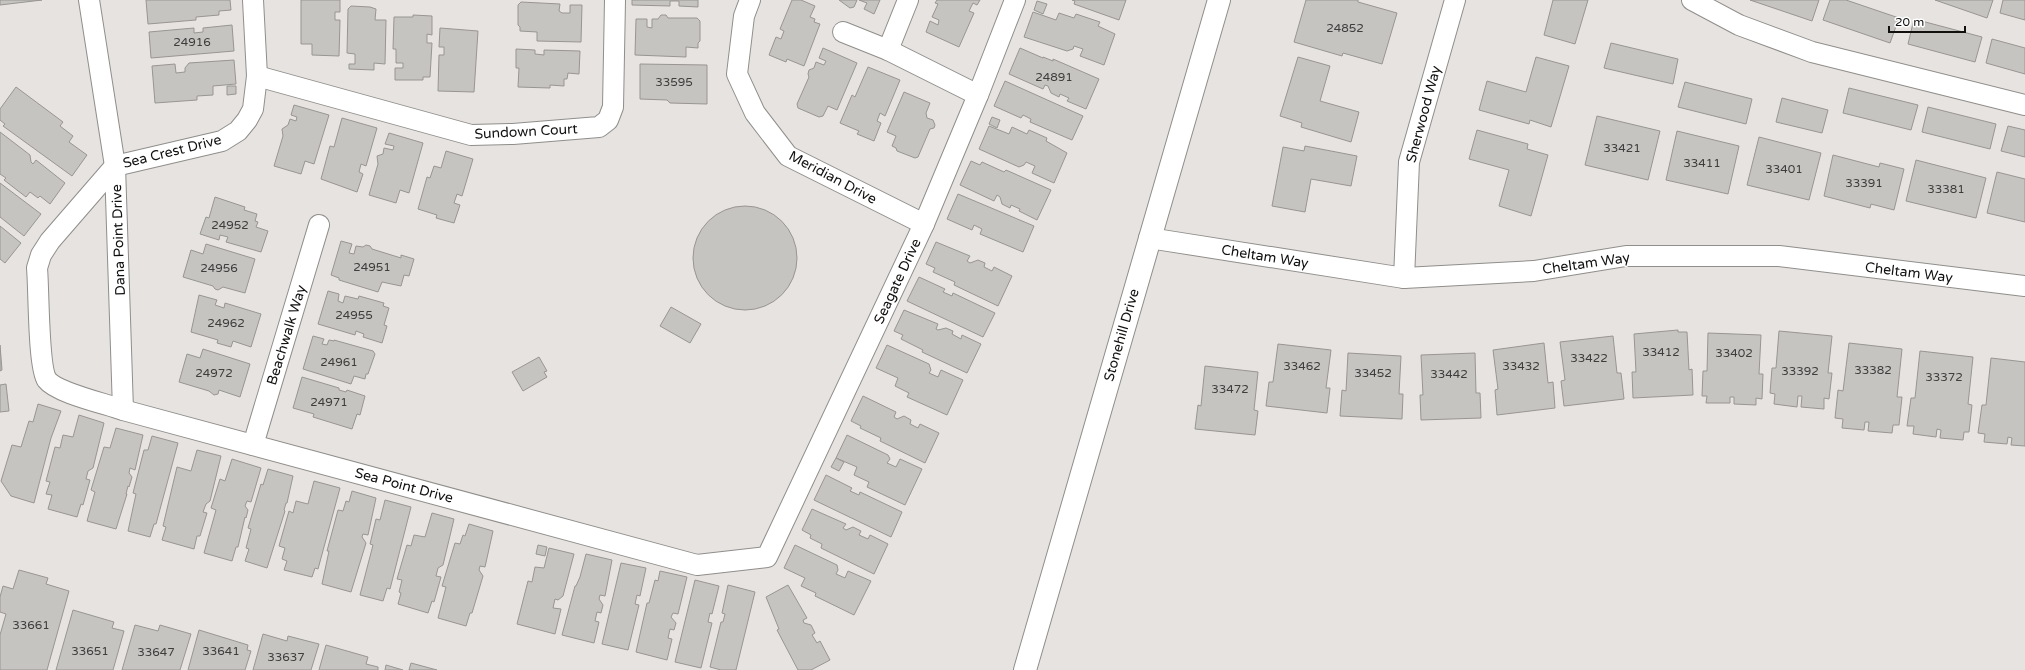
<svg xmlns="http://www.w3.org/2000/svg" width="2025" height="670" viewBox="0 0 2025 670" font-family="'Varela Round',sans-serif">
<rect width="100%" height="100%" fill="#e6e3e0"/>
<g fill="#c6c4c1" stroke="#989593">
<polygon points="0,0 42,0 0,5"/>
<polygon points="146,0 230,0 231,10 219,11 219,15 196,17 196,20 148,24"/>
<polygon points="301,0 340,0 340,12 335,12 335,20 340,20 339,56 312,55 312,44 301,44"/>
<polygon points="632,0 698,0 698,7 679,6 679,1 670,1 670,6 632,5"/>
<polygon points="792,0 801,0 815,6 810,17 815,19 814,22 820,24 804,66 787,59 786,62 769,55 776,37 781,39 784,31 780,29"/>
<polygon points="839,0 857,0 854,7 850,8"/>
<polygon points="859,0 880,0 874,14 864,9 867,3"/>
<polygon points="937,0 980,0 977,5 973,3 969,11 974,13 959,47 926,32 930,21 938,25 939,20 932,17 938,4 935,3"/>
<polygon points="1072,0 1126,0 1119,20 1074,4 1075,1"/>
<polygon points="1306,0 1358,0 1358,2 1397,13 1382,64 1343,53 1342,56 1294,42"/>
<polygon points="1553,0 1588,0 1575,44 1544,35"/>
<polygon points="1750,0 1819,0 1812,21"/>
<polygon points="1830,0 1846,0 1899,18 1890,43 1823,20"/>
<polygon points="1935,0 1993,0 1987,18"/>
<polygon points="2003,0 2025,0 2025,20 2000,13"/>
<polygon points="1037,1 1047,4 1043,14 1034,10"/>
<polygon points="521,2 560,4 559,11 562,13 570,13 570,5 582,5 581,42 537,41 537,32 520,31 520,27 518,25 518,5"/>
<polygon points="351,6 370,7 376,9 375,20 386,20 385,64 374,63 374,70 349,69 349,64 355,64 355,54 347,53 348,9"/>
<polygon points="1033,12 1056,20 1059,13 1074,18 1076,14 1100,22 1098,26 1115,34 1104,65 1080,56 1083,49 1074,46 1073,49 1067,51 1024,37"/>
<polygon points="413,15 432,16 432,35 427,34 427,43 432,43 430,77 423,77 423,80 395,80 395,68 403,68 403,63 396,63 396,49 393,49 394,17 413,17"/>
<polygon points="661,15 666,15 668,18 697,18 700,21 700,41 698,43 698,48 686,47 686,57 635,55 636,19 647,19 647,27 652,28 652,19 658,19"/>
<polygon points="1914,19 1982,37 1975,62 1908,44"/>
<polygon points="232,25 234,51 151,58 149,32 194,28 194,33 203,32 203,28"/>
<polygon points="440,28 478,31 474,92 438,91 439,55 444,55 444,47 439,47"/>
<polygon points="1992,39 2025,48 2025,74 1986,63"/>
<polygon points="1611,43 1678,59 1673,84 1604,68"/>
<polygon points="823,48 857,63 837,110 828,106 823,116 819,117 798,108 797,104 809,77 808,74 809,70 814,68 816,62 824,65 826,61 819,58"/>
<polygon points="1020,48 1043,58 1043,57 1053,61 1053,59 1099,79 1086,109 1067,101 1069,98 1060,94 1059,97 1051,93 1048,86 1045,85 1043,89 1009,74"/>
<polygon points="516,49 535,50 535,54 544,55 544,50 580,51 579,74 568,73 567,79 564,79 564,86 550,85 550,88 518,87 519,68 516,68"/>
<polygon points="1298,57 1330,66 1320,101 1359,112 1351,142 1301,127 1302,123 1280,116"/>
<polygon points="1536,57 1569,66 1551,127 1530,120 1529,124 1479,110 1487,81 1526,92"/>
<polygon points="234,60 236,84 213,86 213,95 197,96 197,100 155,103 152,66 175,64 176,73 185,72 185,68 189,63"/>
<polygon points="640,64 707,65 707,104 670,103 667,100 640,99"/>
<polygon points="868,67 900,80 885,116 880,113 877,121 881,123 874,141 857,134 859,131 840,123 852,95 855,97"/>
<polygon points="1005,81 1083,116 1072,140 1030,122 1031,119 1023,115 1021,118 994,106"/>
<polygon points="1685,82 1752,99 1746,124 1678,107"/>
<polygon points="227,86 236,86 236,94 227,95"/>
<polygon points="16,87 63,122 60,126 73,136 69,142 87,155 72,176 3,126 5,124 0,120 0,109"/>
<polygon points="1849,88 1918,105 1911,130 1843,113"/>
<polygon points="904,92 930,103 926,113 927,118 933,120 935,125 934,128 930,129 918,157 915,158 897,151 896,148 892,146 896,136 887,132"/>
<polygon points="1782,98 1828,110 1822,133 1776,122"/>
<polygon points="294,105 329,115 314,164 305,161 301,174 274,166 283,136 282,129 288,125 290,119 296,121 297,117 291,115"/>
<polygon points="1928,107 1996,124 1990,149 1922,132"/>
<polygon points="1597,116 1660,131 1648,180 1585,165"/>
<polygon points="992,117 1000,120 997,128 989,124"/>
<polygon points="342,118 377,128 366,166 361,164 359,172 363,174 357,192 321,179 330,146 334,147"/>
<polygon points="989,126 1009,134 1012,127 1027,134 1029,130 1047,138 1046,141 1067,153 1054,183 1032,173 1035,166 1026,162 1024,165 1019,167 979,149"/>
<polygon points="2008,126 2025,130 2025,157 2001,151"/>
<polygon points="1477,130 1528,144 1527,149 1548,155 1531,216 1499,206 1509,170 1469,159"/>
<polygon points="1677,131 1739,146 1728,194 1666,180"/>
<polygon points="0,132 30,155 31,162 33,164 36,160 65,183 50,204 40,196 38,198 30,192 26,197 4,180 6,178 0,174"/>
<polygon points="389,133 423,143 409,193 400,190 396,203 369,195 378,164 377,156 383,154 384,148 393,150 394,146 385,144"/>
<polygon points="1759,137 1821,153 1809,200 1747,185"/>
<polygon points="1305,146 1357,156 1351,186 1311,179 1305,212 1272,206 1283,147 1304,151"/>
<polygon points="446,151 473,159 462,196 457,194 454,203 460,205 454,223 436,218 437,215 418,209 427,177 430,178 434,166 441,168"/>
<polygon points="1833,155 1879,167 1880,163 1904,169 1894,210 1871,204 1870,208 1824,196"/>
<polygon points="1916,160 1986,178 1976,218 1906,201"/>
<polygon points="971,161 980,165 982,162 1004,172 1006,170 1051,190 1037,220 1019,211 1020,209 1011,205 1010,208 1002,204 1000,197 997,195 994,201 960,185"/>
<polygon points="1997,172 2025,179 2025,222 1987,213"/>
<polygon points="0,183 41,214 24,236 0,217"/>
<polygon points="958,194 1034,226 1023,252 980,234 982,229 974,225 972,230 947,219"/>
<polygon points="215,197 245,207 244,210 257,214 255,221 258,222 256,227 268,231 261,252 226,242 228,237 220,235 219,240 200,234 206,217 209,218"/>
<circle cx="745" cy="258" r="52"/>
<polygon points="0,226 21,243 5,263 0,259"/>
<polygon points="341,241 352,244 349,253 354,254 356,246 363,247 366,245 370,246 372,249 401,258 401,255 414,259 409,276 404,275 401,286 382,282 378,292 339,280 339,278 331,275"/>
<polygon points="936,242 970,256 967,261 970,263 978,260 985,263 984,267 992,271 994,267 1012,276 998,306 954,285 955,282 933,272 935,268 926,264"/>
<polygon points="206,244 255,259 245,293 223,287 218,290 215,289 213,286 183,277 191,250 203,254"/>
<polygon points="919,277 945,289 943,292 952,296 953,293 995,313 983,337 907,301"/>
<polygon points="328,291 339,294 338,301 343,303 345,296 358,299 359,296 384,303 383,306 389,308 384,325 387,326 382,343 363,337 364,334 356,331 355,335 318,324"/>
<polygon points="199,295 217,300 215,305 224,308 225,303 261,314 251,347 233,341 231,347 217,343 218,340 191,332"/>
<polygon points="671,307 701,324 690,343 660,326"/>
<polygon points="904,310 938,324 936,329 938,330 946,328 953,331 952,334 961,339 962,335 981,344 967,373 922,352 923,350 901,339 903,335 894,331"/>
<polygon points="1678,330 1678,332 1687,332 1689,370 1692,369 1693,395 1633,398 1632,372 1636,372 1634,334"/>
<polygon points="1779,331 1832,336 1828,373 1832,373 1829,399 1824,398 1824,409 1801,407 1802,396 1798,396 1797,407 1774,404 1775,394 1770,393 1772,368 1776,368"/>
<polygon points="1708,333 1761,335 1759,374 1763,374 1762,399 1756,398 1756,405 1734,404 1734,397 1730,397 1730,403 1706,403 1707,396 1702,396 1703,371 1707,371"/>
<polygon points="313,336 324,339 322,344 327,345 329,340 334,341 334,340 373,351 375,354 368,374 366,374 365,379 354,376 351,384 303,369"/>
<polygon points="1613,336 1617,373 1621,373 1624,399 1564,406 1561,381 1565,380 1560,342"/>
<polygon points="1544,343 1548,383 1553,382 1555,408 1497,415 1495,390 1498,389 1493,350"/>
<polygon points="1849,343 1902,349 1897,397 1902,397 1899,425 1893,425 1892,433 1868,431 1869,422 1865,422 1864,430 1842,428 1843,419 1835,418 1838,390 1843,391"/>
<polygon points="1278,344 1331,350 1326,388 1330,388 1327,413 1266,406 1269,382 1273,382"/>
<polygon points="0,345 2,370 0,371"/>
<polygon points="887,345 929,364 931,370 929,373 938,377 941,370 963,380 947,415 907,397 909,393 895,386 898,378 876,368"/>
<polygon points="203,349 250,364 240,397 219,390 218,394 214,395 209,391 179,382 187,354 200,358"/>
<polygon points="1920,351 1973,357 1968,404 1972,405 1969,432 1964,432 1963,440 1940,438 1941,430 1937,429 1936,437 1913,434 1914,426 1907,426 1911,398 1915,398"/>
<polygon points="1348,353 1401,356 1399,394 1403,394 1402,419 1340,416 1342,390 1346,391"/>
<polygon points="1475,353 1476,393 1480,393 1481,418 1421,420 1420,395 1423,395 1421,355"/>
<polygon points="539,357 547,371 544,372 547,377 523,391 512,372"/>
<polygon points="1991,358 2025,362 2025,446 2011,445 2012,438 2008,437 2007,444 1984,442 1985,434 1978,433 1982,405 1986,405"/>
<polygon points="1205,366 1258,372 1254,410 1258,411 1255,435 1195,429 1198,405 1201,406"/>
<polygon points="302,377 339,388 339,390 346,392 347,390 365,396 360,415 357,414 352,429 313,417 314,414 293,408"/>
<polygon points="6,384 9,411 0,412 0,385"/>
<polygon points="863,396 896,412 894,417 897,419 904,416 911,420 910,424 918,428 920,424 939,433 925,463 880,441 881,438 860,428 861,426 851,421"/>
<polygon points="38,404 61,411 51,438 34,503 11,496 1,481 12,445 21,447 29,421 33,422"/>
<polygon points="79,415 104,423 93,468 88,471 86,479 90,480 83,505 81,504 77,517 48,509 52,495 46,494 50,482 46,481 55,447 60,448 63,435 73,437"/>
<polygon points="116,428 143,435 135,470 130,468 129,473 132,477 129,487 128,486 126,494 127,494 116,529 87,521 95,492 91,490 104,447 110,448"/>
<polygon points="847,435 888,455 890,459 887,463 896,467 900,459 922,469 905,505 867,487 869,482 854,475 857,467 836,458"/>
<polygon points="152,436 178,443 156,524 154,524 150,537 128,531 136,494 133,493 144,450 148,450"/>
<polygon points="197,450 221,456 210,501 206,504 203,512 207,513 200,536 197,536 194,549 162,540 166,527 163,526 177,467 191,471"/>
<polygon points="836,458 844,462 839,471 831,467"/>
<polygon points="232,459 261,468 251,502 247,501 245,506 248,510 246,518 245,517 238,547 236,547 232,561 204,553 216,510 211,508 220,479 225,481"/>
<polygon points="268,469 293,476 287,503 286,503 284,510 285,511 267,568 245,561 249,549 246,548 251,529 248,528 261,484 263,485"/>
<polygon points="826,475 852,488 850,491 859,495 860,492 902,512 891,537 814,500"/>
<polygon points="314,481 340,488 318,569 315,568 312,577 284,570 287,561 282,559 285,548 279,546 289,511 293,513 296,501 308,504"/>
<polygon points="352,491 376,498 368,535 363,534 362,537 366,543 351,592 322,584 329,551 327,551 338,510 343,511 346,501 349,502"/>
<polygon points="385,500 411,507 390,589 387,588 383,601 360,595 373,545 370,544 376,519 380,520"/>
<polygon points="812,509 846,524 843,528 846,530 853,527 861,531 859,535 868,539 870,535 888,544 874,574 821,548 822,544 810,538 811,535 802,530"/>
<polygon points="432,513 454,519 443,565 438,568 436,576 441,577 434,602 432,601 428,613 398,604 401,593 399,592 402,580 397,579 407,545 411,546 414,535 425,537"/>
<polygon points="469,524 493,531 485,567 480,566 479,570 483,576 472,613 470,613 466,626 438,618 446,587 442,586 455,543 460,544 463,535 465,536"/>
<polygon points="538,545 547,547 545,556 536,554"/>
<polygon points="795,545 837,565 838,570 836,574 845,578 848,571 871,581 854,615 815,596 816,593 801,586 805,578 784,568"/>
<polygon points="549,548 574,554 563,596 558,600 555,599 553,608 561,609 555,634 517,624 528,581 532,582 535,567 544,568"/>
<polygon points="586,554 612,560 605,596 600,595 599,599 603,605 601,613 597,612 595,621 599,622 594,643 562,635 575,586 576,586 580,577"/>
<polygon points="621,563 646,568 640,596 637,595 635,604 639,605 628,650 602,644"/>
<polygon points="19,570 48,578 46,584 69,591 47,670 0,670 0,635 6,614 0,612 0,597 3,586 13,589"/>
<polygon points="660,571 687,577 678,614 673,613 671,617 676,623 674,630 670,629 668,638 672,639 667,660 636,652 647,603 649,603 655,580 658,581"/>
<polygon points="695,580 719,586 712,614 710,613 708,622 712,623 701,668 675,662"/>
<polygon points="728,585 755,592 736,670 721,670 710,667 721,622 723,622 725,614 722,613"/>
<polygon points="788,585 807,618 803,620 804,623 811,625 815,633 812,635 817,643 820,641 830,660 811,670 798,670 777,630 779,629 766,597"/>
<polygon points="73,610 114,622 112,628 124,631 113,670 56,670"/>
<polygon points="135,625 158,631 160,625 191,634 180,670 122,670"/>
<polygon points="199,630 248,645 247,650 251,651 245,670 188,670"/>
<polygon points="263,634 287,641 288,636 319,644 311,670 253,670"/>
<polygon points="326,645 368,657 366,664 378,667 378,670 319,670"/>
<polygon points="411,663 437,670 409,670"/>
<polygon points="386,665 403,670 385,670"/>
</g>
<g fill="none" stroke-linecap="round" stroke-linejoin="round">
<g stroke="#908e8b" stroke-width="22">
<g id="street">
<polyline points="89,0 115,166 123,410"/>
<path d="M 253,0 L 257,76 L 253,109 L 247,120 L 238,131 L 222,141 L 115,166 L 50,241 L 41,255 L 37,268 C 39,289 38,367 47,380 C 57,393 107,404 123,410 L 697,565 L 767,557 L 924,224 L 978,95 L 1015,0"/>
<polyline points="750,0 744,16 737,74 755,113 788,156 924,224"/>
<polyline points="1692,0 1739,25 1812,52 2025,105"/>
<polyline points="843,32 888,50 978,95"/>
<polyline points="888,50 908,0"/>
<polyline points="257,76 471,135 513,134 599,127 608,120 613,107 615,0"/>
<polyline points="1149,238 1404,278 1534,271 1626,256 1779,256 2025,286"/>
<polyline points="1404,278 1409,162 1455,0"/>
<polyline points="253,445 319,225"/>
</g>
</g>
<g stroke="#908e8b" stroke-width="24">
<polyline id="secondary" points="1025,670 1219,0"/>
</g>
<use href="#street" stroke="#fff" stroke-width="20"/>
<use href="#secondary" stroke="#fff" stroke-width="22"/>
</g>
<g text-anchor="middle" stroke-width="3" stroke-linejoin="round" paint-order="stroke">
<g font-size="12" fill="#3e3d3c">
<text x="1345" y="32">24852</text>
<text x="192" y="46">24916</text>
<text x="1054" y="81">24891</text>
<text x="674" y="86">33595</text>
<text x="1622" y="152">33421</text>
<text x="1702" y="167">33411</text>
<text x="1784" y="173">33401</text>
<text x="1864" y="187">33391</text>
<text x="1946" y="193">33381</text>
<text x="230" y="229">24952</text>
<text x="372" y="271">24951</text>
<text x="219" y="272">24956</text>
<text x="354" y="319">24955</text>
<text x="226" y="327">24962</text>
<text x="1661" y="356">33412</text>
<text x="1734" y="357">33402</text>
<text x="1589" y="362">33422</text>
<text x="339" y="366">24961</text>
<text x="1302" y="370">33462</text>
<text x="1521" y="370">33432</text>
<text x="1873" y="374">33382</text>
<text x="1800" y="375">33392</text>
<text x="214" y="377">24972</text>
<text x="1373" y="377">33452</text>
<text x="1449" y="378">33442</text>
<text x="1944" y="381">33372</text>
<text x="1230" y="393">33472</text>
<text x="329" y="406">24971</text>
<text x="31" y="629">33661</text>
<text x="90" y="655">33651</text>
<text x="221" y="655">33641</text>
<text x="156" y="656">33647</text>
<text x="286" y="661">33637</text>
</g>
<g font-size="14" fill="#11100f" stroke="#fff">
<text transform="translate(1423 114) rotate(-75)" y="5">Sherwood Way</text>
<text transform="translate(526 131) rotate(-3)" y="5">Sundown Court</text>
<text transform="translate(172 151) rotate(-14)" y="5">Sea Crest Drive</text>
<text transform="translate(833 177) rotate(28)" y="5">Meridian Drive</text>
<text transform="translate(118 240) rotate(-92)" y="5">Dana Point Drive</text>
<text transform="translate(1265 256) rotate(9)" y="5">Cheltam Way</text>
<text transform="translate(1586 263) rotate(-8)" y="5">Cheltam Way</text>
<text transform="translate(1909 272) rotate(7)" y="5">Cheltam Way</text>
<text transform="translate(897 281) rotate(-65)" y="5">Seagate Drive</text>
<text transform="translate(286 335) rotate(-73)" y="5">Beachwalk Way</text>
<text transform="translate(1121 335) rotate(-74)" y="5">Stonehill Drive</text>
<text transform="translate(404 485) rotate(15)" y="5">Sea Point Drive</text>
</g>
</g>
<path d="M1889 26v6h76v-6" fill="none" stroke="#11100f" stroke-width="2"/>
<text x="1895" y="26" font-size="12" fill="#11100f" stroke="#ffffff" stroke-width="3" paint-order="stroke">20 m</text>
</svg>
